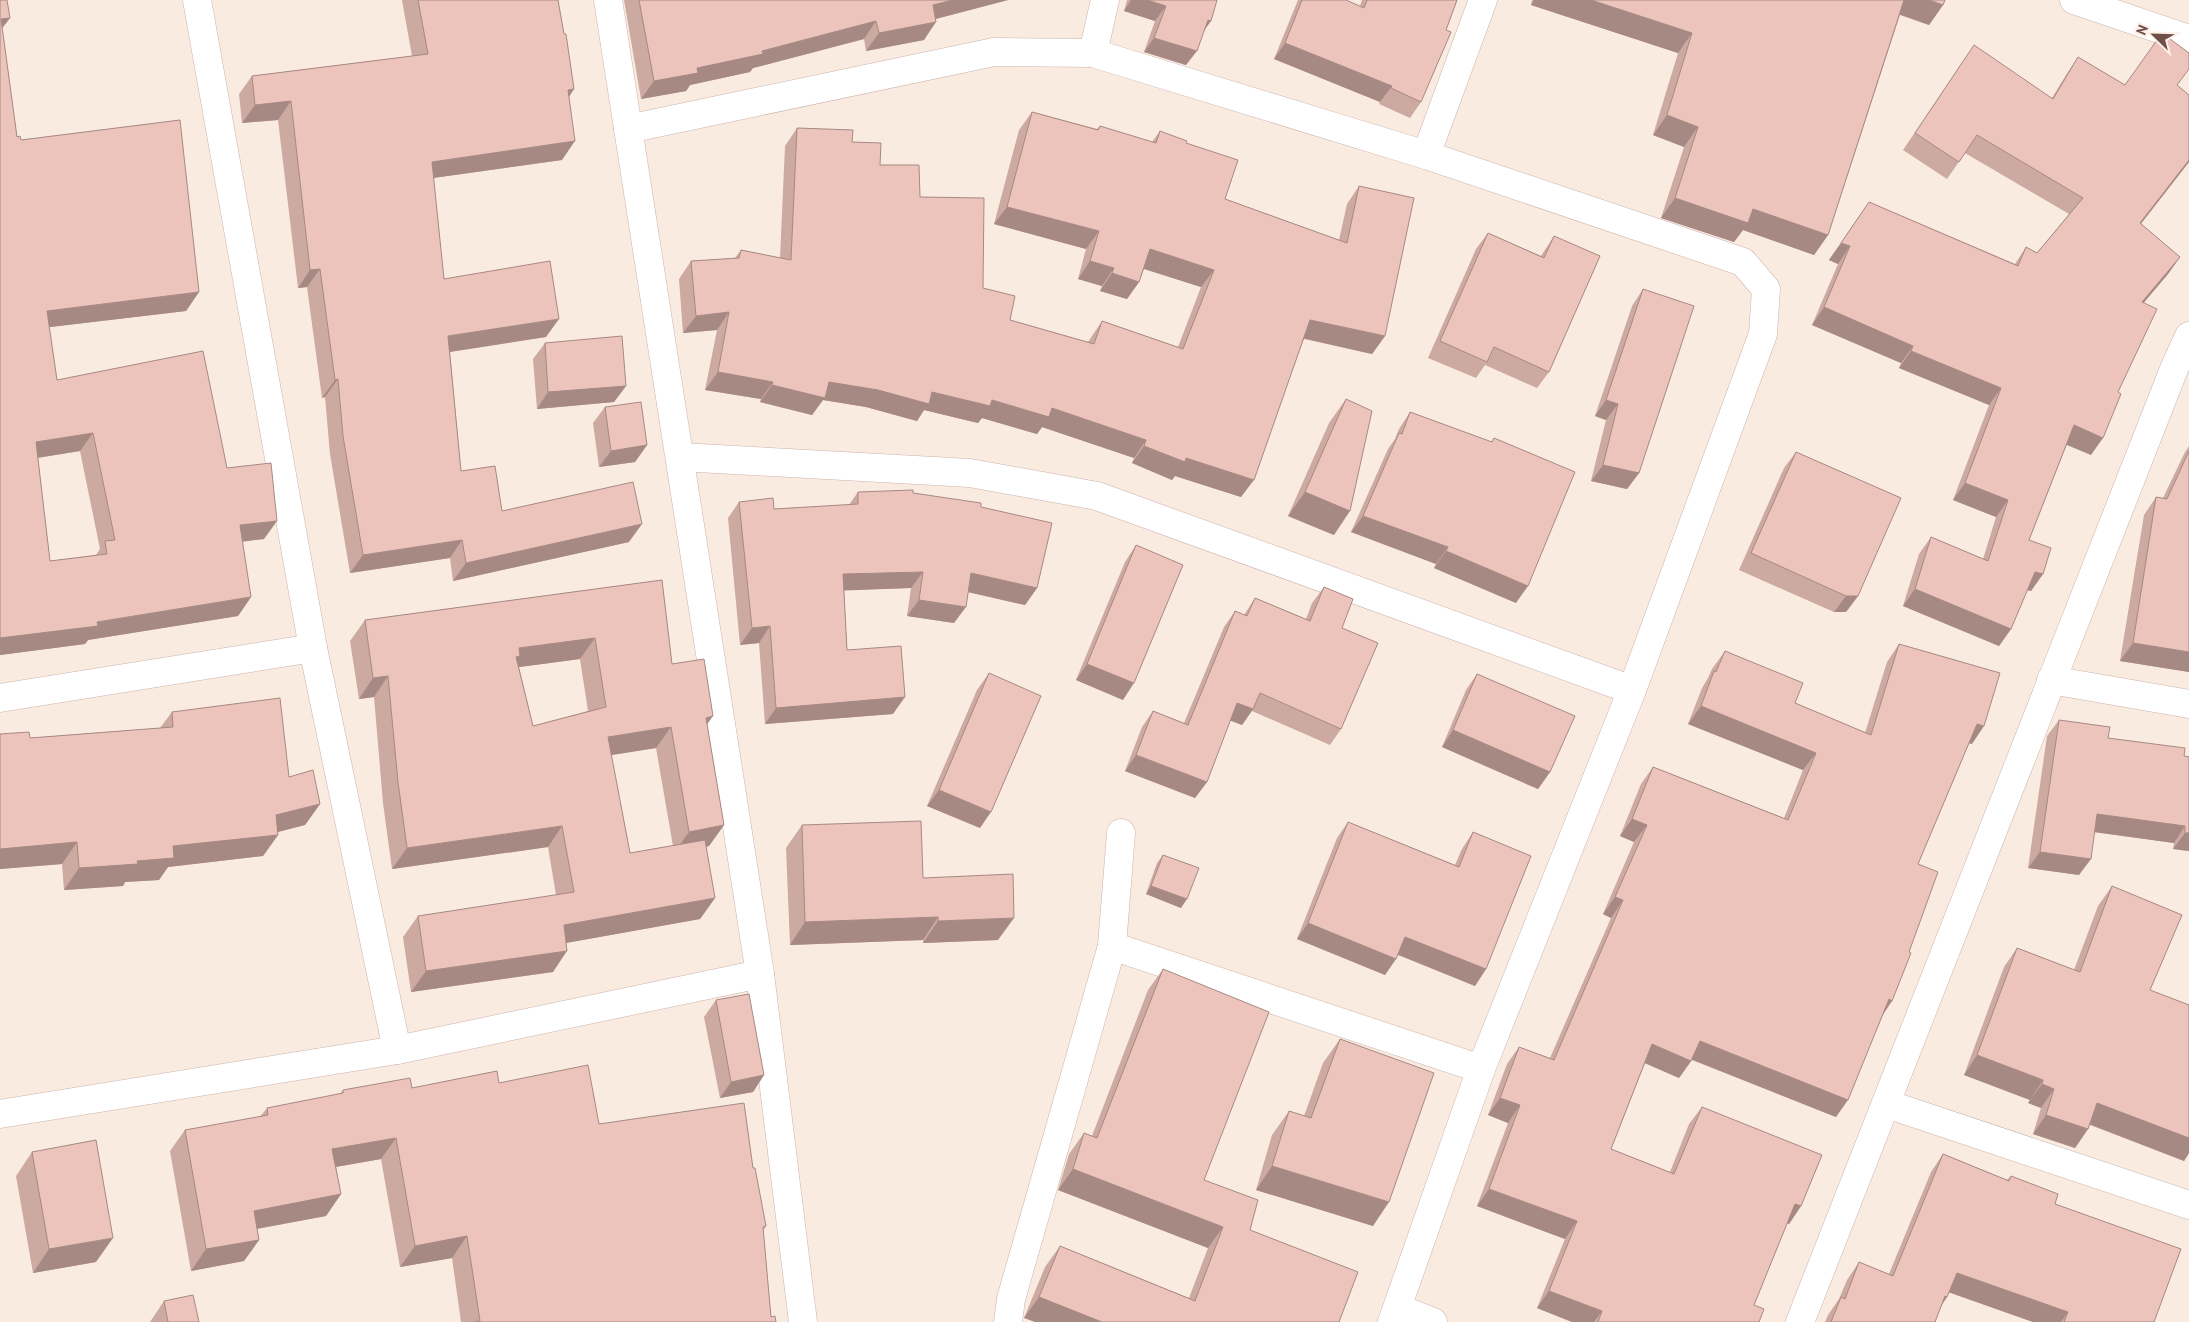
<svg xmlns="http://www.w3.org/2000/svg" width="2189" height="1322" viewBox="0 0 2189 1322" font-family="'PT Sans',sans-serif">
<rect width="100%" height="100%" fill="#faebe1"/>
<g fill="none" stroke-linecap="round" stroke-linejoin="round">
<g stroke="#ccb3ac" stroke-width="29">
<g id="minor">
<polyline points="197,0 313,648 397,1050"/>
<polyline points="608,0 760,974 803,1322"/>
<polyline points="2074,0 2189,39"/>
<polyline points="1093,53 1105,0"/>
<polyline points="628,129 994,52 1093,53 1426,155 1743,262 1766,289 1763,334 1632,690 1481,1069 1392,1322"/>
<polyline points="1426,155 1483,0"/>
<polyline points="680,457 970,473 1097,496 1632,690"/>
<polyline points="2051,680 2189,704"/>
<polyline points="0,698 313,648"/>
<polyline points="1112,946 1481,1069"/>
<polyline points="1887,1104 2189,1205"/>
<polyline points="0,1114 397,1050 760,974"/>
<polyline points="1398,1308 1433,1322"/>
<polyline points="1008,1322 1011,1299 1112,946 1121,833"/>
<polyline points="1800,1322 2174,369 2189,336"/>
</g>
</g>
<use href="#minor" stroke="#fff" stroke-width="28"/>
</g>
<g fill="#cca9a1" fill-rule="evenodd">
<path d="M 0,0 L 10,18 L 2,28 L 17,137 L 199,292 L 186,311 L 49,327 L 57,380 L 227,468 L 264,539 L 242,542 L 251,597 L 238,616 L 88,640 L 85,644 L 0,655 ZM 80,451 L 100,549 L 96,555 L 50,561 L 38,458 Z"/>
<polygon points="402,0 558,0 574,89 569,97 562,160 433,178 444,279 546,337 450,352 461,471 502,511 629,542 453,581 450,558 350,573 330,454 325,397 322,398 307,287 298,288 278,120 242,123 239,94 252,76 412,56"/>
<polygon points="624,0 1008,0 936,19 924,40 866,51 864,39 753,68 750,72 690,85 686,91 641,99"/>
<polygon points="1127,0 1217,0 1204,31 1186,65 1144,52 1155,21 1124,11"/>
<polygon points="1298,0 1346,0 1360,6 1362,0 1457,0 1421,102 1410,118 1379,104 1380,102 1274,59"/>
<polygon points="1532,0 1945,0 1943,5 1929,25 1900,15 1828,235 1814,255 1743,230 1734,242 1661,218 1684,147 1653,135 1678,53 1531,5"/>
<polygon points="2078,57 2125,85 2177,86 2189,95 2189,162 2141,224 2180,257 2168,274 2144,302 2118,392 2091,455 2067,444 2029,540 2043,574 2031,591 2027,590 2011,629 1999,646 1903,606 1919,554 1931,537 1983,559 1996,517 1953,500 1989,405 1899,368 1901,363 1812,325 1838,264 1829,260 1869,202 2015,264 2026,247 2037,253 2069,214 1965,153 1947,179 1903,150 1962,63 2052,98 2066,75"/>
<polygon points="1032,112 1097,129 1100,126 1152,142 1160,131 1186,143 1225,199 1339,240 1347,204 1359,186 1385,336 1372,354 1304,339 1241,497 1175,476 1172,480 1132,463 1134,458 1042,427 1037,434 982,418 978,423 924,410 917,421 866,407 823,400 812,415 760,402 761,399 705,390 717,330 683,333 679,279 691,261 735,258 741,250 780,258 785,146 797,128 852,142 920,197 983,288 1010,320 1088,342 1102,321 1178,347 1201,287 1144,269 1139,282 1127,299 1100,291 1102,286 1078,279 1086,249 994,224 1019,130"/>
<polygon points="1488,233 1541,256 1554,236 1549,372 1537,388 1485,365 1476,378 1428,358 1476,249"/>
<polygon points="1643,289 1639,473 1627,489 1591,481 1606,420 1595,416 1632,306"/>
<polygon points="545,343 626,386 614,402 537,409 533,359"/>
<polygon points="1346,399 1334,535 1288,516 1329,423"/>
<polygon points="605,407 647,445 635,462 599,467 593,423"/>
<polygon points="1410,412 1491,442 1494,438 1516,603 1434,568 1436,564 1351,532 1388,449 1395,439 1399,429"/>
<polygon points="2189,446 2189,672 2120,661 2144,515 2156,497 2163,498 2184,454"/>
<polygon points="1796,452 1858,596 1846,612 1834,612 1739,570 1784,468"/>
<polygon points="858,492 913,493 981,507 1037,588 1025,605 968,592 954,623 907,616 911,588 844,590 847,650 893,714 765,724 759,643 740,645 728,518 739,502 774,509 849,505"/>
<polygon points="1136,545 1123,700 1076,680 1125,562"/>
<path d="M 662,580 L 672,664 L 707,725 L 724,825 L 709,846 L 706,847 L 715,898 L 700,919 L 566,943 L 553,972 L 411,992 L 403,937 L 418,916 L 556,895 L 548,847 L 392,869 L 383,803 L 374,697 L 359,699 L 350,641 L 365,620 ZM 580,659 L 588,711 L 533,726 L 519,667 ZM 656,748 L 673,846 L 630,853 L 611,755 Z"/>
<polygon points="1324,587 1342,628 1341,729 1330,745 1252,711 1242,725 1230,720 1207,782 1195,798 1125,771 1142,727 1153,711 1184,723 1224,627 1235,611 1244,615 1255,598 1306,619 1312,603"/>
<polygon points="1899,644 1972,744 1969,743 1918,864 1909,952 1892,1001 1883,1015 1836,1117 1692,1060 1679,1078 1645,1063 1611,1149 1670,1172 1689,1124 1702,1107 1801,1206 1789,1224 1787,1223 1754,1305 1759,1322 1572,1322 1537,1308 1565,1239 1477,1206 1508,1123 1488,1115 1507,1064 1519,1047 1550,1058 1611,918 1603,914 1634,842 1620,836 1641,784 1653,767 1784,818 1803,770 1688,724 1702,688 1708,678 1712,669 1725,651 1795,703 1865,733 1887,662"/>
<polygon points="989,673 980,828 927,806 977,690"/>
<polygon points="1477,674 1550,772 1538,789 1442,747 1466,690"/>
<polygon points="172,712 289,777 320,804 305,825 278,832 278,835 263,856 168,867 159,880 125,882 123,886 64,890 62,864 0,869 0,734 30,738 160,728"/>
<polygon points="2059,720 2108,738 2184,756 2189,851 2173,849 2174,843 2095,832 2079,875 2028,868 2047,736"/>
<polygon points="1348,822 1455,865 1462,849 1473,832 1486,969 1475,986 1398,955 1385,975 1297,939 1337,838"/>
<polygon points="802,825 923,878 998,940 923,943 923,940 790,945 786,848"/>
<polygon points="1163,855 1181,908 1146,894 1157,863"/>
<polygon points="2112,886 2150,990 2189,1005 2189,1153 2184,1161 2090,1125 2088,1129 2075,1148 2033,1134 2041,1108 2028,1103 2030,1100 1964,1075 2004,967 2017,948 2074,970 2098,906"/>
<polygon points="1163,969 1204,1180 1250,1230 1339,1322 1024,1318 1045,1267 1060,1246 1189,1298 1208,1248 1058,1190 1069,1154 1084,1133 1092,1136 1148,990"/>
<polygon points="716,1000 764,1075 753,1092 720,1098 704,1017"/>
<polygon points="1340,1039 1373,1226 1256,1190 1272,1135 1289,1111 1304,1116 1323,1063"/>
<polygon points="499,1083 599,1124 753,1168 766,1226 763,1231 771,1317 776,1322 461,1322 452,1258 400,1267 381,1159 336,1167 341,1194 326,1216 257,1229 259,1240 244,1261 191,1271 170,1151 185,1130 260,1117 267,1108 340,1094 343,1090 412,1088"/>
<polygon points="32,1152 96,1262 33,1273 16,1176"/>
<polygon points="1943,1154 2007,1180 2011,1176 2055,1204 2154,1322 2033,1322 1949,1292 1947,1297 1941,1306 1935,1322 1825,1322 1828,1315 1839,1299 1847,1280 1859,1262 1889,1274 1931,1172"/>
<polygon points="164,1301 199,1322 150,1322"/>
</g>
<g fill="#a68983">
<polygon points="953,0 1008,0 920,23 933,5"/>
<polygon points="1131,0 1147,0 1166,6 1155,21 1124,11"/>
<polygon points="1534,0 1591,0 1692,33 1678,53 1531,5"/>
<polygon points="1902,0 1929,0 1943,5 1929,25 1893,12"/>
<polygon points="10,18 0,31 1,19"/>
<polygon points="1208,20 1211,21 1201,35"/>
<polygon points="876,21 864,39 753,68 750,72 690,85 686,91 641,99 654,81 697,68"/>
<polygon points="936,22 924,40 866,51 879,33"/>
<polygon points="1154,38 1197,51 1186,65 1144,52"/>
<polygon points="1285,43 1392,86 1380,102 1274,59"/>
<polygon points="574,89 562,107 568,90"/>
<polygon points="291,101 278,120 242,123 255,105"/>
<polygon points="1667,115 1698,127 1684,147 1653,135"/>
<polygon points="575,141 562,160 419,180 432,162"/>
<polygon points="2189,160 2189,162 2128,240 2140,223"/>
<polygon points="1675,198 1753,209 1828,235 1814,255 1743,230 1734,242 1661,218"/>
<polygon points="1007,207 1099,231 1086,249 994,224"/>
<polygon points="1841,243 1850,246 1838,264 1829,260"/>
<polygon points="1150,249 1214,270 1201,287 1138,267"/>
<polygon points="2180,257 2168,274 2130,319 2142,302"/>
<polygon points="1090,261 1114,268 1102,286 1078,279"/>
<polygon points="320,269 307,287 298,288 310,270"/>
<polygon points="1112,273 1139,282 1127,299 1100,291"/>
<polygon points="199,292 186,311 34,329 47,311"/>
<polygon points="1824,307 1913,346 1901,363 1812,325"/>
<polygon points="729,312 717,330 683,333 696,316"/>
<polygon points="559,319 546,337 436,354 448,336"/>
<polygon points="1310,320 1385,336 1372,354 1298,337"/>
<polygon points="1911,351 2001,388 1989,405 1899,368"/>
<polygon points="718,372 773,382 761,399 705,390"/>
<polygon points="338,379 325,397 322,398 335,380"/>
<polygon points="829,382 932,392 1052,408 1146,440 1134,458 1042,427 1037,434 982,418 978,423 924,410 917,421 866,407 823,400 812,415 760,402 772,385"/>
<polygon points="626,386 614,402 537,409 548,392"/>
<polygon points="1606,400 1618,404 1606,420 1595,416"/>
<polygon points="2074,425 2103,438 2091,455 2062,443"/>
<polygon points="93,433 80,451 23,460 36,442"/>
<polygon points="647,445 635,462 599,467 611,451"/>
<polygon points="1144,446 1186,458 1254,480 1241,497 1175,476 1172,480 1132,463"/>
<polygon points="1603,465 1639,473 1627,489 1591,481"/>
<polygon points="1965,483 2008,500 1996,517 1953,500"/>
<polygon points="1305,492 1350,511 1334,535 1288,516"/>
<polygon points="1363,516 1448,547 1436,564 1351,532"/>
<polygon points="277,521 264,539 227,543 240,525"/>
<polygon points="642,524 629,542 453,581 466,563"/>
<polygon points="462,540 450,558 350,573 363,555"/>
<polygon points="1446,551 1528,586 1516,603 1434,568"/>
<polygon points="923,572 911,588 832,591 843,574"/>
<polygon points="2035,572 2043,574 2031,591 2023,589"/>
<polygon points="971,573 1037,588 1025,605 959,590"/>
<polygon points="1915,589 2011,629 1999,646 1903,606"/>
<polygon points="1846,596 1858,596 1846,612 1834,612"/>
<polygon points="251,597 238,616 88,640 85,644 0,655 0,638"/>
<polygon points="919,600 966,607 954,623 907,616"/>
<polygon points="770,626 759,643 740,645 752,628"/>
<polygon points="595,638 580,659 512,668 519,648"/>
<polygon points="2133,643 2189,652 2189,672 2120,661"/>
<polygon points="1087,664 1134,683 1123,700 1076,680"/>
<polygon points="388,676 374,697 359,699 373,678"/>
<polygon points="905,697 893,714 765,724 776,708"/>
<polygon points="1237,703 1253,709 1242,725 1226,719"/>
<polygon points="1701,706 1816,753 1803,770 1688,724"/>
<polygon points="713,716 698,737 706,718"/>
<polygon points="1977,724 1984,726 1972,744 1965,742"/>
<polygon points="671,727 656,748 593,758 608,737"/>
<polygon points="1453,730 1550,772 1538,789 1442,747"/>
<polygon points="1136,755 1207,782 1195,798 1125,771"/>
<polygon points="939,790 991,812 980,828 927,806"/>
<polygon points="320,804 305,825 262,836 278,835 263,856 168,867 159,880 125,882 123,886 64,890 79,868 137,861 173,846 276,815"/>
<polygon points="2097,814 2185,826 2174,843 2086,831"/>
<polygon points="1632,819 1647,825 1634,842 1620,836"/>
<polygon points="724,825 709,846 674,853 689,832"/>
<polygon points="562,826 548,847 392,869 407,848"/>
<polygon points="2185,833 2189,833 2189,851 2173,849"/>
<polygon points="77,842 62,864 0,869 0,849"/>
<polygon points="2040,852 2091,859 2079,875 2028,868"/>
<polygon points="1151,886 1187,899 1181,908 1146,894"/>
<polygon points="1615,897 1623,900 1611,918 1603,914"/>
<polygon points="715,898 700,919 549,946 564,925"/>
<polygon points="938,917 923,940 790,945 805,922"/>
<polygon points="1014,918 998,940 923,943 938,921"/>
<polygon points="1308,923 1396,959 1385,975 1297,939"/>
<polygon points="1405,937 1486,969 1475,986 1394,953"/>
<polygon points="567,951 553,972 411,992 426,971"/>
<polygon points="1889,999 1892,1001 1880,1018"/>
<polygon points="1700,1041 1848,1100 1836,1117 1688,1058"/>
<polygon points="1652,1044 1691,1061 1679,1078 1640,1061"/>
<polygon points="1977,1055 2043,1080 2030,1100 1964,1075"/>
<polygon points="764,1075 753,1092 720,1098 731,1082"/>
<polygon points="2042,1084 2054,1089 2041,1108 2028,1103"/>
<polygon points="1500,1098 1520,1105 1508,1123 1488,1115"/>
<polygon points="2097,1103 2189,1138 2189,1153 2184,1161 2084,1122"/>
<polygon points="2046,1115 2088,1129 2075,1148 2033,1134"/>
<polygon points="396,1138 381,1159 318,1170 332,1149"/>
<polygon points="1272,1166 1389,1202 1373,1226 1256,1190"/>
<polygon points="1073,1169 1223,1227 1208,1248 1058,1190"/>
<polygon points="1489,1189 1577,1221 1565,1239 1477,1206"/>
<polygon points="341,1194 326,1216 239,1232 254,1211"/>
<polygon points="1795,1204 1801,1206 1789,1224 1783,1221"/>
<polygon points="467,1236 452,1258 400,1267 415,1246"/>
<polygon points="113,1238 96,1262 33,1273 49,1249"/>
<polygon points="259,1240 244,1261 191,1271 206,1249"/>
<polygon points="1957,1273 2068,1312 2061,1322 2033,1322 1945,1291"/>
<polygon points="1549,1291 1602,1311 1594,1322 1572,1322 1537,1308"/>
<polygon points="1945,1296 1947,1297 1935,1315"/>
<polygon points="1039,1297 1102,1322 1035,1322 1024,1318"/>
</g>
<g fill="#edc4bb" stroke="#a68983" fill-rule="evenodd">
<path d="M 0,0 L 7,0 L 10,18 L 1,19 L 17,137 L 20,136 L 21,140 L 180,120 L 199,292 L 47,311 L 57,380 L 203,351 L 227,468 L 271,463 L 277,521 L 240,525 L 251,597 L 97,622 L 98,626 L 0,638 ZM 93,433 L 115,540 L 105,541 L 107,554 L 50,561 L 36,442 Z"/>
<polygon points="418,0 558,0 564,34 566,34 574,89 568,90 575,141 432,162 444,279 550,261 559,319 448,336 461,471 495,466 502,511 633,482 642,524 466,563 462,540 363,555 343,436 338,379 335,380 320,269 310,270 291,101 255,105 252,76 428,54"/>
<polygon points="639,0 953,0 933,5 936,22 879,33 876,21 762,51 763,54 697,68 698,73 654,81"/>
<polygon points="1147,0 1217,0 1211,21 1208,20 1197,51 1154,38 1166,6"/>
<polygon points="1302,0 1346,0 1364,8 1367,0 1457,0 1446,30 1451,32 1421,102 1391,88 1392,86 1285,43"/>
<polygon points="1591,0 1904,0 1828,235 1753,209 1748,223 1675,198 1698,127 1667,115 1692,33"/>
<polygon points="1929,0 1945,0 1943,5"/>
<polygon points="2162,33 2189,53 2189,69 2177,85 2189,95 2189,160 2140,223 2180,257 2142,302 2157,309 2118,392 2121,394 2103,438 2074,425 2029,540 2051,548 2043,574 2035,572 2011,629 1915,589 1931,537 1988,561 2008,500 1965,483 2001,388 1911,351 1913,346 1824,307 1850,246 1841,243 1869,202 2018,266 2026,247 2037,253 2083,198 1977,135 1959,162 1915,133 1974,45 2053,99 2078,57 2125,85"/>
<polygon points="1032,112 1098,130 1100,126 1156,143 1160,131 1187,141 1186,143 1238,160 1225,199 1347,243 1359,186 1414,198 1385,336 1310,320 1254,480 1186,458 1185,462 1144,446 1146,440 1052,408 1049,417 992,400 990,406 932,392 929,404 878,390 829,382 825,398 772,385 773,382 718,372 729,312 696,316 691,261 739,258 741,250 791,260 797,128 853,130 852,142 881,143 880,165 919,165 920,197 984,198 983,288 1015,296 1010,320 1094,344 1102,321 1183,349 1214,270 1150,249 1139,282 1112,273 1114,268 1090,261 1099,231 1007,207"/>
<polygon points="1488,233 1544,258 1554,236 1600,256 1549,372 1494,347 1487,362 1440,341"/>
<polygon points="1643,289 1694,306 1639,473 1603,465 1618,404 1606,400"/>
<polygon points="622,336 626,386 548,392 545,343"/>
<polygon points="1346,399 1372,411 1350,511 1305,492"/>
<polygon points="641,402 647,445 611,451 605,407"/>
<polygon points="1410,412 1492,442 1494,438 1575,472 1528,586 1446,551 1448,547 1363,516 1399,433 1402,434"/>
<polygon points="2189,451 2189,652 2133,643 2156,497 2167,499"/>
<polygon points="1796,452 1901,498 1858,596 1846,596 1751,553"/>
<polygon points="913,490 913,493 981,503 981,507 1052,523 1037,588 971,573 966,607 919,600 923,572 843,574 847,650 901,646 905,697 776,708 770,626 752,628 739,502 773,498 774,509 858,504 858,492"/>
<polygon points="1136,545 1183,565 1134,683 1087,664"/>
<path d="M 662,580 L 672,664 L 704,659 L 713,716 L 706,718 L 724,825 L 689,832 L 671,727 L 608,737 L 630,853 L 705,840 L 715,898 L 564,925 L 567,951 L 426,971 L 418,916 L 574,892 L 562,826 L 407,848 L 398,782 L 388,676 L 373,678 L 365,620 ZM 595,638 L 606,707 L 533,726 L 516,657 L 520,656 L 519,648 Z"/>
<polygon points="1324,587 1353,599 1342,628 1378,643 1341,729 1260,693 1253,709 1237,703 1207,782 1136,755 1153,711 1188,725 1235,611 1247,616 1255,598 1310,621"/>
<polygon points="1899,644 2000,673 1984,726 1977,724 1918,864 1938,872 1909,952 1911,953 1892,1001 1889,999 1848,1100 1700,1041 1691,1061 1652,1044 1611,1149 1674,1174 1702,1107 1822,1155 1801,1206 1795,1204 1754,1305 1764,1309 1759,1322 1598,1322 1602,1311 1549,1291 1577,1221 1489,1189 1520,1105 1500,1098 1519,1047 1554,1060 1623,900 1615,897 1647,825 1632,819 1653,767 1788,820 1816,753 1701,706 1714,671 1716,672 1725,651 1803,683 1795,703 1871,735"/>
<polygon points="989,673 1041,696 991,812 939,790"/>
<polygon points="1477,674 1575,716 1550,772 1453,730"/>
<polygon points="280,698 289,777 313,770 320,804 276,815 278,835 173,846 174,858 137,861 138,864 79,868 77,842 0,849 0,734 29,732 30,738 173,727 172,712"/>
<polygon points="2059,720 2110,727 2108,738 2185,748 2184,756 2189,757 2189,833 2185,833 2185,826 2097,814 2091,859 2040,852"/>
<polygon points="921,821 923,878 1013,874 1014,918 938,921 938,917 805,922 802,825"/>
<polygon points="1348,822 1459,867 1473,832 1531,856 1486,969 1405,937 1396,959 1308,923"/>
<polygon points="1163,855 1199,868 1187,899 1151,886"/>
<polygon points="2112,886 2182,915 2150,990 2189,1005 2189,1138 2097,1103 2088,1129 2046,1115 2054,1089 2042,1084 2043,1080 1977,1055 2017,948 2080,972"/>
<polygon points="1163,969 1269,1012 1204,1180 1258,1200 1250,1230 1358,1272 1339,1322 1102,1322 1039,1297 1060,1246 1195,1301 1223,1227 1073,1169 1084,1133 1097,1138"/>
<polygon points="749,994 764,1075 731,1082 716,1000"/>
<polygon points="1340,1039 1434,1073 1389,1202 1272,1166 1289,1111 1311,1118"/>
<polygon points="588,1065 599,1124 744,1103 753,1168 755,1168 766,1226 763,1227 771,1317 775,1316 776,1322 475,1322 480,1321 467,1236 415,1246 396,1138 332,1149 341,1194 254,1211 259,1240 206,1249 185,1130 268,1115 267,1108 343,1093 343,1090 410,1078 412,1088 497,1071 499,1083"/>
<polygon points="96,1140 113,1238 49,1249 32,1152"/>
<polygon points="1943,1154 2009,1181 2011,1176 2058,1194 2055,1204 2181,1249 2154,1322 2064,1322 2068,1312 1957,1273 1947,1297 1945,1296 1935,1322 1831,1322 1841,1297 1845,1299 1859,1262 1893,1276"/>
<polygon points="193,1295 199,1322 168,1322 164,1301"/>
</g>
<g transform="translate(2154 35) rotate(293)" stroke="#fdf0e7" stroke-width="4" paint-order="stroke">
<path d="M0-4L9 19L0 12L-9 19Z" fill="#6f4f4a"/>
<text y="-8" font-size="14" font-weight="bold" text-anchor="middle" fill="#6f4f4a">N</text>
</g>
</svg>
